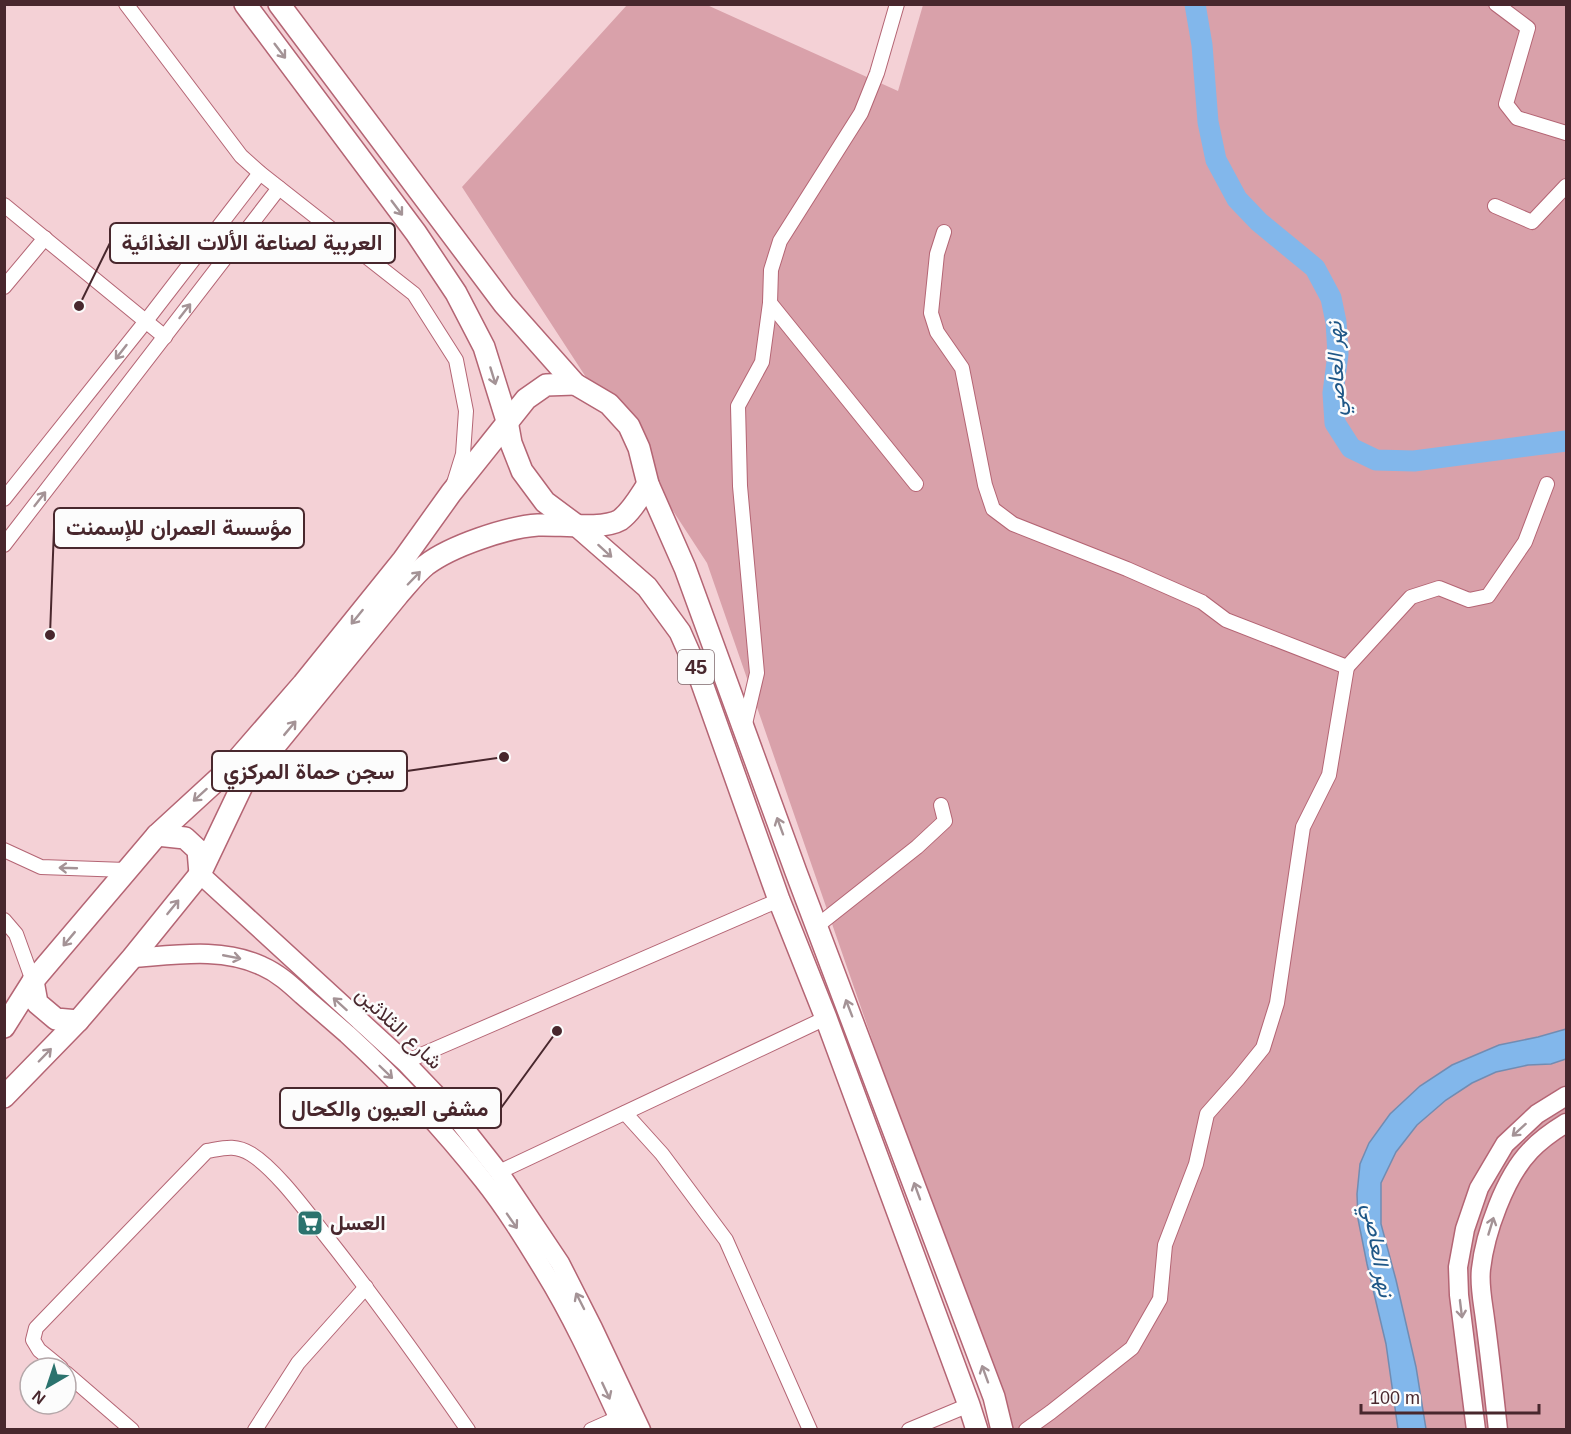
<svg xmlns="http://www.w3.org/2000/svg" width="1571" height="1434" viewBox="0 0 1571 1434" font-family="Helvetica,Vazirmatn,sans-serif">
<rect width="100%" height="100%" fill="#f4d1d6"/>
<g fill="#d9a1aa">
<polygon points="627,5 707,5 898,91 923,5 1566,5 1566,1029 1538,1037 1499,1045 1452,1065 1420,1086 1390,1114 1360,1164 1357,1194 1358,1219 1367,1264 1386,1344 1398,1429 1007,1429 707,563 462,187"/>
<polygon points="1566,1059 1566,1429 1426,1429 1416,1367 1396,1280 1381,1224 1381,1183 1396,1152 1417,1125 1445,1100 1472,1083 1496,1072 1528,1065 1551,1064"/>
</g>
<polygon fill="#82b7eb" stroke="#718cb2" stroke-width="1.5" points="1566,1029 1566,1059 1551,1064 1528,1065 1496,1072 1472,1083 1446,1100 1417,1125 1396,1152 1381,1183 1381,1224 1396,1280 1416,1367 1426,1429 1398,1429 1386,1344 1367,1264 1358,1219 1357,1194 1360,1164 1369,1143 1390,1114 1420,1086 1452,1065 1499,1045 1538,1037"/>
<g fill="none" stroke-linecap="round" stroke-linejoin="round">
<polyline stroke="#82b7eb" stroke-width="21" points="1195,4 1202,45 1208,122 1216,160 1237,199 1259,222 1315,268 1331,298 1336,322 1338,354 1333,393 1335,423 1351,448 1376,460 1414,461 1566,441"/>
<g stroke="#b46574" stroke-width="16">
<g id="minor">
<polyline points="126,4 241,156 260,173 414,294 456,360 466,411 463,454 454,483"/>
<polyline points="1496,4 1528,28 1506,104 1517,118 1566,133"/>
<polyline points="4,205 165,337"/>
<polyline points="1495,206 1532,222 1566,186"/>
<polyline points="944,232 937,254 931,313 937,332 962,368 985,485 993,509 1013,524 1127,569 1202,602 1226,620 1347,667 1411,597 1439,588 1469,600 1488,596 1525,542 1547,484"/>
<polyline points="4,287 45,238"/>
<polyline points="770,303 916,484"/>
<polyline points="4,499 146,321 260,173"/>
<polyline points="4,545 279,188"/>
<polyline points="744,728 757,673 740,486 738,406 762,362 770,303 771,270 780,241 861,113 877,73 897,4"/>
<polyline points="4,850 41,867 126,870"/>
<polyline points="4,920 16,934 33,981"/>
<polyline points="817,926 917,847 945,821 941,805"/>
<polyline points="405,1062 779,900"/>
<polyline points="625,1113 662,1154 726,1240 810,1430"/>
<polyline points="499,1172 826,1018"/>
<path d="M 61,1368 L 39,1350 L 33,1340 L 36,1328 L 207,1151 C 224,1148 235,1144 251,1154 C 275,1169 303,1207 322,1231 C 373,1295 421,1362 468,1430"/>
<polyline points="66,1373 132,1430"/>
<polyline points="255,1430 298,1363 366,1287"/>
<polyline points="591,1430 618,1418"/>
<polyline points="909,1430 969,1405"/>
<polyline points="1026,1430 1051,1412 1132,1348 1160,1299 1165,1245 1196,1164 1207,1114 1238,1079 1263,1048 1277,1003 1303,827 1329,775 1347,667"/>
</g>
</g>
<g stroke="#b46574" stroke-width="21">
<g id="secondary">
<polyline points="200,874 405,1062 447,1106 499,1172 560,1263 593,1328 641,1430"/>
<path d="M 132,958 C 175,955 222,947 262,966 C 278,973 290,984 302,995 C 317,1008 332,1021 347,1034 C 396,1079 442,1128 483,1180 C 506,1209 525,1240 544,1271 C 575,1321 599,1376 624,1430"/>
<polyline points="1476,1430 1459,1295 1458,1267 1465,1229 1479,1188 1505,1144 1537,1114 1566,1096"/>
<path d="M 1498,1430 C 1494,1393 1490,1356 1485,1319 C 1483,1303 1479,1285 1481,1269 C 1485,1233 1505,1177 1530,1151 C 1541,1139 1553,1131 1566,1123"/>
</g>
</g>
<g stroke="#b46574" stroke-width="24">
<g id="primary">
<polyline points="157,835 185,838 198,850 200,874"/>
<polyline points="33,981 37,1003 56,1019 78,1021"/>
<polyline points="4,1027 33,981 157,835 230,768 303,684 403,560 451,493 526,399 546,385 575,384"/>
<path d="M 4,1097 L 78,1021 L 132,958 L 200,874 L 242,786 L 398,595 C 407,585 416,573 426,565 C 451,546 507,527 538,525 C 559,524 603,530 620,520 C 632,511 640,496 648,484"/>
</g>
</g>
<g stroke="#b46574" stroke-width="24">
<g id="trunk">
<polyline points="245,4 416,233 456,293 484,347 507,421 511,443 522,471 545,502 576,525 647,587 680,632 699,675 779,900 826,1018 969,1405 977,1430"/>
<polyline points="279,4 504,304 575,384 609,404 629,426 639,448 648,484 685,568 796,872 994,1397 1002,1430"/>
</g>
</g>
<use href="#minor" stroke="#fff" stroke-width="14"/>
<use href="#secondary" stroke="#fff" stroke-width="18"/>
<use href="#primary" stroke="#fff" stroke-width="21"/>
<use href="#trunk" stroke="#fff" stroke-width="21"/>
</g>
<defs><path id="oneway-shaft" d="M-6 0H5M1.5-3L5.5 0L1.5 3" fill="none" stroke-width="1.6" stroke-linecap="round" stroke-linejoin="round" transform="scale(1.5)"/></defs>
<g stroke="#a49396">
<use href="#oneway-shaft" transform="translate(280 51) rotate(53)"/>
<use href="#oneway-shaft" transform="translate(397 208) rotate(53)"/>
<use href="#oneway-shaft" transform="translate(185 311) rotate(-52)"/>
<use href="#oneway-shaft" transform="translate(121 352) rotate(128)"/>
<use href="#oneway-shaft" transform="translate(493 376) rotate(73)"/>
<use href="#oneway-shaft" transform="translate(40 499) rotate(-52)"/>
<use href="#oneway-shaft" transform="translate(605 551) rotate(42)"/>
<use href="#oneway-shaft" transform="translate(414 578) rotate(-46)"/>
<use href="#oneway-shaft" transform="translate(357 617) rotate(129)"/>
<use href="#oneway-shaft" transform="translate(290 728) rotate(-50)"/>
<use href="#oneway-shaft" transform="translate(200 795) rotate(138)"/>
<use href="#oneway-shaft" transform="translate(780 826) rotate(-110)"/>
<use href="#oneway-shaft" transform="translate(68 868) rotate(-178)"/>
<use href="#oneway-shaft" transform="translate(173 907) rotate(-51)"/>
<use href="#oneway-shaft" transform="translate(69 939) rotate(130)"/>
<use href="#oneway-shaft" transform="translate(232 957) rotate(11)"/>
<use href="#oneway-shaft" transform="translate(340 1004) rotate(-138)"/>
<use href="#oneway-shaft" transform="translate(849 1008) rotate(-111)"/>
<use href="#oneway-shaft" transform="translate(45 1055) rotate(-46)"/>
<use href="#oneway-shaft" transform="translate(386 1072) rotate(44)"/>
<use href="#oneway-shaft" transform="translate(1519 1130) rotate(138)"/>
<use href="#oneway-shaft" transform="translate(917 1191) rotate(-110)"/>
<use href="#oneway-shaft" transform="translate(512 1221) rotate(55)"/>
<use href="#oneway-shaft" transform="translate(1491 1226) rotate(-73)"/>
<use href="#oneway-shaft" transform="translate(580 1301) rotate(-117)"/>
<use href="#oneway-shaft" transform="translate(1461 1309) rotate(83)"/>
<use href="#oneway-shaft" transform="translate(985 1374) rotate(-110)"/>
<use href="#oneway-shaft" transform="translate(606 1391) rotate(65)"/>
</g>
<defs>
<g id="supermarket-square" transform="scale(1.35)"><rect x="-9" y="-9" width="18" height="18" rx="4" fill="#2b736e" stroke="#fcfcfc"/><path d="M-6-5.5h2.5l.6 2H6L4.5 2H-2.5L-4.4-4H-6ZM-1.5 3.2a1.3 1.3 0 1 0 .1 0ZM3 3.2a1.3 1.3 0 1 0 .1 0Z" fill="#fff"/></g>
</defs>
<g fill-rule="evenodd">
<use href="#supermarket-square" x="310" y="1223"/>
</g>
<g text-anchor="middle" stroke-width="5" stroke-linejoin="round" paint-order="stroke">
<rect fill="#fcfcfc" stroke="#7e676b" stroke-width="1.5" x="678" y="650" width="36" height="34" rx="4.5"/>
<g font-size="20" font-weight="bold" fill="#48272d">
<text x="696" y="674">45</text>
</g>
<g font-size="21" fill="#48272d" stroke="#fcfcfc">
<text transform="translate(399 1028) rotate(43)" y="7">شارع الثلاثين</text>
</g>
<g font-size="21" font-weight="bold" fill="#48272d" stroke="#fcfcfc" text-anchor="start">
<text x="330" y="1230">العسل</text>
</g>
<g font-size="22" font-style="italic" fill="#1f5787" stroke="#fcfcfc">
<text transform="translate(1335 369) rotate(-92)" y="8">نهر العاصي</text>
<text transform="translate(1379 1250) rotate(80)" y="8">نهر العاصي</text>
</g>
</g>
<path fill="none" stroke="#48272d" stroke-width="2" d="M79 306L110 243M50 635L54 528M504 757L407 771M557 1031L501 1108"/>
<g fill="#48272d" stroke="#fcfcfc" stroke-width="2">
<circle cx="79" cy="306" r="6"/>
<circle cx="50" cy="635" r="6"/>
<circle cx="504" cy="757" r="6"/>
<circle cx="557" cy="1031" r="6"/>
</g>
<g fill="#fcfcfc" stroke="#48272d" stroke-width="2">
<rect x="110" y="223" width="285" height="40" rx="6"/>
<rect x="54" y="508" width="250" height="40" rx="6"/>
<rect x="212" y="751" width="195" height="40" rx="6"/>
<rect x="280" y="1088" width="221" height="40" rx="6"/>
</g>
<g font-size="22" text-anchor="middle" font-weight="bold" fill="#48272d">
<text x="252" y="250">العربية لصناعة الألات الغذائية</text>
<text x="179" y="535">مؤسسة العمران للإسمنت</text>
<text x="309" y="779">سجن حماة المركزي</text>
<text x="390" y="1116">مشفى العيون والكحال</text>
</g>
<rect width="1571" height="1434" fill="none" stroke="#48272d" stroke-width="12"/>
<g transform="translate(48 1386) rotate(219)"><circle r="28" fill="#fcfcfc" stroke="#b4a7a9" stroke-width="1.5"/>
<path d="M0-4.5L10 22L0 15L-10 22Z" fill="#2b736e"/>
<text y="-9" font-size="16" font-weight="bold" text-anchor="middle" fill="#48272d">N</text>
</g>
<path d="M1361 1404v9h178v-9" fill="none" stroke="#48272d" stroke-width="3"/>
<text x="1370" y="1404" font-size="18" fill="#48272d" stroke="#fcfcfc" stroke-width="4.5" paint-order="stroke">100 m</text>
</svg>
